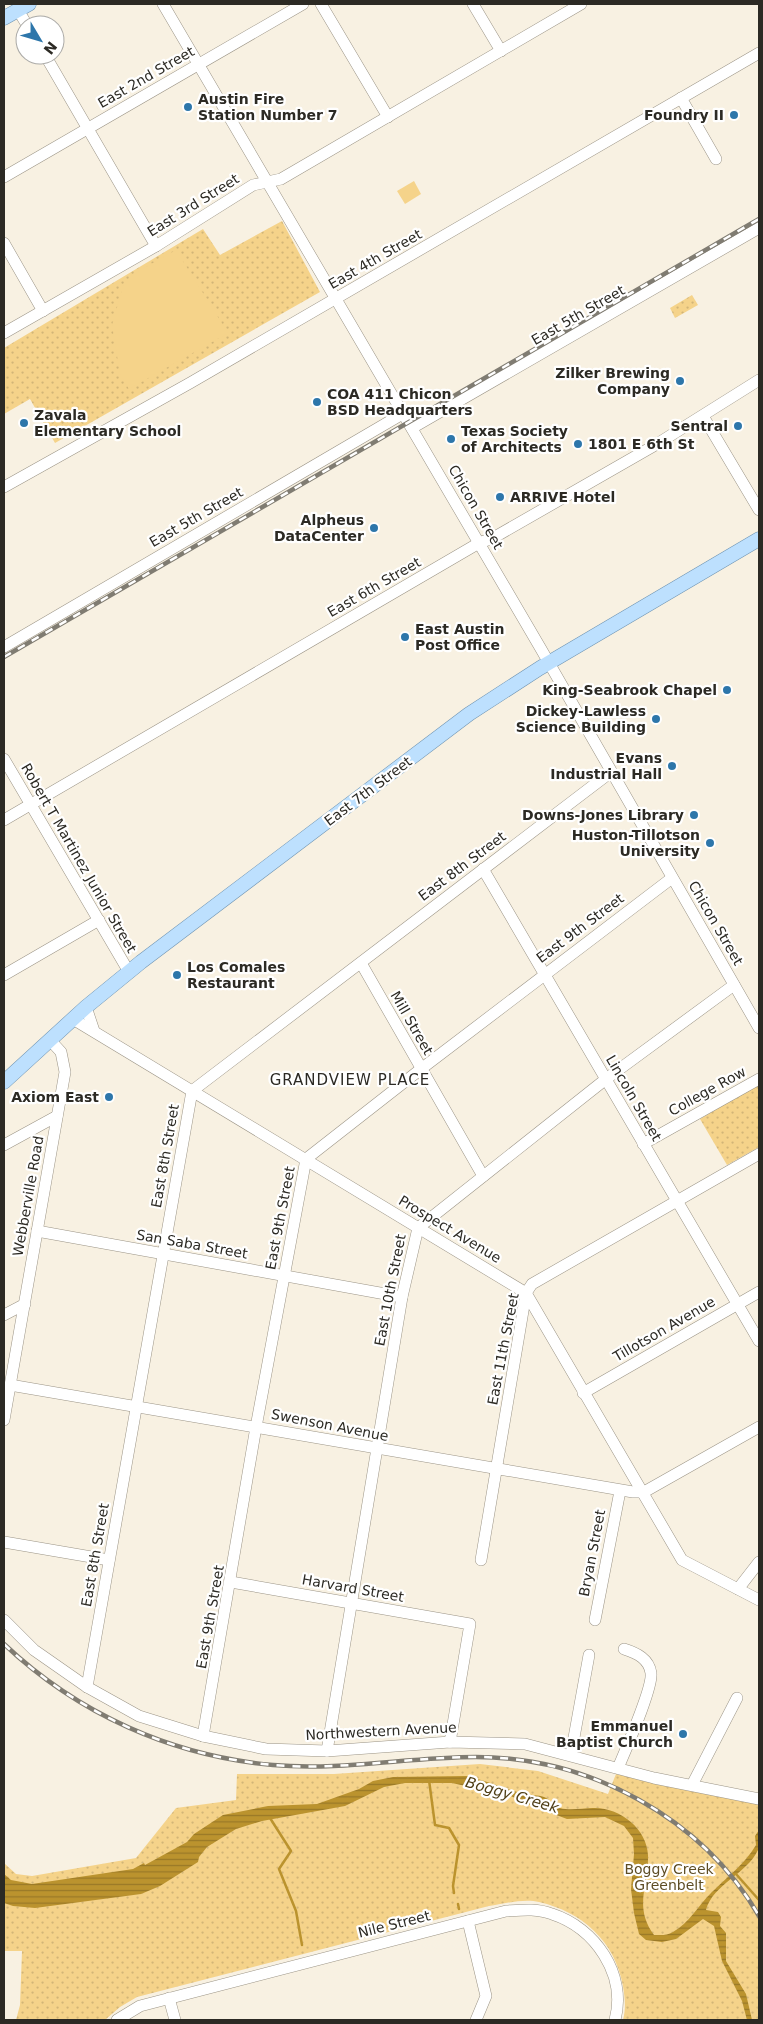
<svg xmlns="http://www.w3.org/2000/svg" width="763" height="2024" viewBox="0 0 763 2024" font-family="'DejaVu Sans',sans-serif">
<defs>
<pattern id="park-dots" width="8" height="8" patternUnits="userSpaceOnUse" patternTransform="scale(1.25)"><rect width="8" height="8" fill="#f5d38a"/><path d="M2 2h.1M6 6h.1" fill="none" stroke="#d2b577" stroke-width="1.8" stroke-linecap="round"/></pattern>
<pattern id="water-rules" width="6" height="5" patternUnits="userSpaceOnUse" patternTransform="scale(1.25)"><rect width="6" height="5" fill="#bb932e"/><path d="M0 2.5h6" fill="none" stroke="#987827"/></pattern>
</defs>
<rect width="100%" height="100%" fill="#f8f1e2"/>
<g fill="url(#park-dots)">
<polygon points="282,221 320,292 55,443 30,399 4,414 4,348 203,229 220,255"/>
<polygon points="692,295 698,305 675,318 670,308"/>
<polygon points="759,1084 759,1147 727,1165 700,1119"/>
<path d="M 480,1764 L 538,1771 L 608,1794 L 616,1774 L 759,1803 L 759,2020 L 623,2020 C 626,2008 625,1999 623,1986 C 615,1941 582,1912 539,1902 C 524,1898 503,1904 489,1906 L 137,1997 L 120,2007 L 105,2020 L 16,2020 L 20,2005 L 22,1951 L 4,1951 L 4,1863 L 16,1874 L 32,1876 L 136,1858 L 176,1808 L 236,1800 L 237,1774 L 334,1774 Z"/>
</g>
<g fill="#f5d38a">
<polygon points="414,181 421,194 405,204 397,191"/>
<polygon points="176,250 228,333 129,389 120,374 112,325 123,286 135,273"/>
</g>
<path fill="url(#water-rules)" d="M 467,1776 C 487,1781 506,1789 525,1794 C 531,1795 538,1795 544,1797 C 550,1799 554,1806 560,1808 C 571,1811 582,1808 593,1808 C 620,1807 647,1829 648,1855 C 649,1886 633,1906 654,1935 C 660,1935 667,1936 673,1932 C 689,1923 698,1906 711,1893 C 727,1877 744,1865 756,1845 L 755,1836 L 759,1830 C 759,1836 761,1845 758,1850 C 747,1874 713,1884 706,1910 L 718,1912 L 721,1917 L 720,1926 L 726,1933 L 726,1961 L 746,1994 L 752,2020 L 747,2020 L 742,2001 L 722,1961 L 714,1926 L 703,1919 L 676,1939 L 662,1942 L 646,1940 L 639,1934 L 634,1913 L 631,1889 L 634,1854 L 633,1838 L 624,1826 L 605,1817 L 567,1819 L 527,1804 L 511,1796 L 452,1783 L 405,1783 L 384,1787 L 345,1806 L 262,1821 L 236,1829 L 207,1847 L 199,1857 L 198,1862 L 160,1886 L 141,1894 L 35,1908 L 13,1906 L 4,1903 L 4,1874 L 11,1880 L 32,1884 L 133,1869 L 144,1863 L 145,1865 L 187,1842 L 194,1834 L 223,1815 L 268,1806 L 317,1804 L 359,1789 L 373,1781 L 393,1777 Z"/>
<g fill="none" stroke-linecap="round" stroke-linejoin="round">
<g stroke="#bb932e" stroke-width="2.5">
<polyline points="429,1780 435,1825 449,1828 459,1845 453,1886 454,1893"/>
<polyline points="270,1818 291,1851 279,1869 296,1911 302,1945"/>
<polyline points="736,1874 759,1900"/>
<polyline points="458,1904 459,1909"/>
</g>
<g stroke="#9b9486" stroke-width="12">
<g id="minor">
<polyline points="163,4 541,649 759,1028"/>
<polyline points="321,4 388,117"/>
<polyline points="473,4 501,51"/>
<polyline points="18,10 27,25"/>
<polyline points="45,55 156,246"/>
<polyline points="681,98 716,159"/>
<polyline points="4,177 303,4"/>
<polyline points="4,243 43,311"/>
<polyline points="4,333 156,246 253,185 281,179 581,4"/>
<polyline points="703,416 759,510"/>
<polyline points="412,428 759,228"/>
<polyline points="4,487 190,383 759,53"/>
<polyline points="4,647 404,413"/>
<polyline points="4,759 129,972"/>
<polyline points="4,820 479,543 493,538 657,444 759,380"/>
<polyline points="483,869 759,1341"/>
<polyline points="361,963 483,1176"/>
<polyline points="4,975 99,920"/>
<polyline points="86,1007 94,1031"/>
<polyline points="73,1019 526,1293 682,1560 759,1600"/>
<polyline points="643,1144 759,1079"/>
<polyline points="4,1145 57,1116"/>
<polyline points="37,1231 402,1297"/>
<polyline points="4,1315 25,1304"/>
<polyline points="10,1385 633,1492 644,1492 759,1427"/>
<polyline points="583,1393 759,1292"/>
<polyline points="4,1420 65,1072 61,1052 50,1040"/>
<polyline points="4,1542 109,1560"/>
<polyline points="481,1560 526,1293 532,1284 759,1154"/>
<polyline points="231,1582 470,1624 450,1742"/>
<polyline points="738,1589 759,1562"/>
<polyline points="4,1620 34,1650 87,1687 139,1716 203,1736 266,1749 327,1751 450,1742 525,1744 654,1778 759,1799"/>
<polyline points="595,1620 620,1491"/>
<polyline points="87,1687 192,1091 611,772"/>
<polyline points="203,1736 256,1427 306,1159 421,1069 672,878"/>
<polyline points="327,1751 402,1297 418,1228 606,1079 734,985"/>
<polyline points="571,1754 589,1655"/>
<path d="M 618,1768 C 625,1751 653,1688 651,1673 C 649,1659 637,1653 624,1649"/>
<polyline points="692,1785 737,1698"/>
<polyline points="468,1921 486,1996 476,2020"/>
<polyline points="169,1998 175,2020"/>
<path d="M 117,2020 L 140,2006 L 506,1911 C 521,1910 537,1908 552,1914 C 595,1928 627,1974 615,2020"/>
</g>
</g>
<g stroke="#6e93b1" stroke-width="15">
<g id="major">
<polyline points="4,18 29,4"/>
<polyline points="4,1082 86,1007 141,962 469,714 540,668 759,539"/>
</g>
</g>
<use href="#minor" stroke="#fff" stroke-width="11"/>
<use href="#major" stroke="#bde0fe" stroke-width="14"/>
<g stroke="#807c72" stroke-width="4.5">
<g id="rail">
<polyline points="4,657 759,219"/>
<path d="M 4,1644 C 78,1714 172,1756 273,1765 C 341,1771 409,1757 476,1757 C 590,1757 702,1818 759,1916"/>
</g>
</g>
<use href="#rail" stroke="#fff" stroke-width="2.5" stroke-dasharray="8" stroke-linecap="butt"/>
</g>
<g fill="#2d76aa" stroke="#fff" stroke-width="2">
<circle cx="188" cy="107" r="5"/>
<circle cx="734" cy="115" r="5"/>
<circle cx="680" cy="381" r="5"/>
<circle cx="317" cy="402" r="5"/>
<circle cx="24" cy="423" r="5"/>
<circle cx="738" cy="426" r="5"/>
<circle cx="451" cy="439" r="5"/>
<circle cx="578" cy="444" r="5"/>
<circle cx="500" cy="497" r="5"/>
<circle cx="374" cy="528" r="5"/>
<circle cx="405" cy="637" r="5"/>
<circle cx="727" cy="690" r="5"/>
<circle cx="656" cy="719" r="5"/>
<circle cx="672" cy="766" r="5"/>
<circle cx="694" cy="815" r="5"/>
<circle cx="710" cy="843" r="5"/>
<circle cx="177" cy="975" r="5"/>
<circle cx="109" cy="1097" r="5"/>
<circle cx="683" cy="1734" r="5"/>
</g>
<g text-anchor="middle" stroke-width="4.5" stroke-linejoin="round" paint-order="stroke">
<g font-size="14" fill="#2c2a24" stroke="#fff">
<text transform="translate(146 77) rotate(-30)" y="5">East 2nd Street</text>
<text transform="translate(193 205) rotate(-32)" y="5">East 3rd Street</text>
<text transform="translate(375 259) rotate(-30)" y="5">East 4th Street</text>
<text transform="translate(578 315) rotate(-30)" y="5">East 5th Street</text>
<text transform="translate(476 507) rotate(60)" y="5">Chicon Street</text>
<text transform="translate(196 517) rotate(-30)" y="5">East 5th Street</text>
<text transform="translate(374 587) rotate(-30)" y="5">East 6th Street</text>
<text transform="translate(368 791) rotate(-37)" y="5">East 7th Street</text>
<text transform="translate(79 858) rotate(60)" y="5">Robert T Martinez Junior Street</text>
<text transform="translate(462 866) rotate(-37)" y="5">East 8th Street</text>
<text transform="translate(716 923) rotate(60)" y="5">Chicon Street</text>
<text transform="translate(580 928) rotate(-37)" y="5">East 9th Street</text>
<text transform="translate(412 1023) rotate(60)" y="5">Mill Street</text>
<text transform="translate(707 1091) rotate(-29)" y="5">College Row</text>
<text transform="translate(634 1098) rotate(60)" y="5">Lincoln Street</text>
<text transform="translate(165 1156) rotate(-80)" y="5">East 8th Street</text>
<text transform="translate(28 1196) rotate(-80)" y="5">Webberville Road</text>
<text transform="translate(280 1218) rotate(-79)" y="5">East 9th Street</text>
<text transform="translate(450 1229) rotate(31)" y="5">Prospect Avenue</text>
<text transform="translate(192 1244) rotate(10)" y="5">San Saba Street</text>
<text transform="translate(390 1290) rotate(-79)" y="5">East 10th Street</text>
<text transform="translate(664 1329) rotate(-30)" y="5">Tillotson Avenue</text>
<text transform="translate(503 1349) rotate(-79)" y="5">East 11th Street</text>
<text transform="translate(330 1425) rotate(11)" y="5">Swenson Avenue</text>
<text transform="translate(592 1553) rotate(-79)" y="5">Bryan Street</text>
<text transform="translate(95 1555) rotate(-80)" y="5">East 8th Street</text>
<text transform="translate(353 1588) rotate(10)" y="5">Harvard Street</text>
<text transform="translate(210 1617) rotate(-80)" y="5">East 9th Street</text>
<text transform="translate(381 1731) rotate(-3)" y="5">Northwestern Avenue</text>
<text transform="translate(394 1924) rotate(-14)" y="5">Nile Street</text>
</g>
<g font-size="14" font-weight="bold" fill="#2c2a24" stroke="#fff" text-anchor="end">
<text x="198" y="104" text-anchor="start">Austin Fire<tspan x="198" dy="16">Station Number 7</tspan></text>
<text x="724" y="120">Foundry II</text>
<text x="670" y="378">Zilker Brewing<tspan x="670" dy="16">Company</tspan></text>
<text x="327" y="399" text-anchor="start">COA 411 Chicon<tspan x="327" dy="16">BSD Headquarters</tspan></text>
<text x="34" y="420" text-anchor="start">Zavala<tspan x="34" dy="16">Elementary School</tspan></text>
<text x="728" y="431">Sentral</text>
<text x="461" y="436" text-anchor="start">Texas Society<tspan x="461" dy="16">of Architects</tspan></text>
<text x="588" y="449" text-anchor="start">1801 E 6th St</text>
<text x="510" y="502" text-anchor="start">ARRIVE Hotel</text>
<text x="364" y="525">Alpheus<tspan x="364" dy="16">DataCenter</tspan></text>
<text x="415" y="634" text-anchor="start">East Austin<tspan x="415" dy="16">Post Office</tspan></text>
<text x="717" y="695">King-Seabrook Chapel</text>
<text x="646" y="716">Dickey-Lawless<tspan x="646" dy="16">Science Building</tspan></text>
<text x="662" y="763">Evans<tspan x="662" dy="16">Industrial Hall</tspan></text>
<text x="684" y="820">Downs-Jones Library</text>
<text x="700" y="840">Huston-Tillotson<tspan x="700" dy="16">University</tspan></text>
<text x="187" y="972" text-anchor="start">Los Comales<tspan x="187" dy="16">Restaurant</tspan></text>
<text x="99" y="1102">Axiom East</text>
<text x="673" y="1731">Emmanuel<tspan x="673" dy="16">Baptist Church</tspan></text>
</g>
<g font-size="14" fill="#5e4d25" stroke="#fff">
<text x="669" y="1874">Boggy Creek<tspan x="669" dy="16">Greenbelt</tspan></text>
</g>
<g font-size="15" letter-spacing="1" fill="#2c2a24" stroke="#fff">
<text x="350" y="1085">GRANDVIEW PLACE</text>
</g>
<g font-size="15" font-style="italic" fill="#503f17" stroke="#fff">
<text transform="translate(512 1795) rotate(16)" y="5">Boggy Creek</text>
</g>
</g>
<rect width="763" height="2024" fill="none" stroke="#2c2a24" stroke-width="10"/>
<g transform="translate(40 40) rotate(128)"><circle r="24" fill="#ffffff" stroke="#abaaa7"/>
<path d="M0-4L9 19L0 12L-9 19Z" fill="#2d76aa"/>
<text y="-8" font-size="14" font-weight="bold" text-anchor="middle" fill="#2c2a24">N</text>
</g>
</svg>
